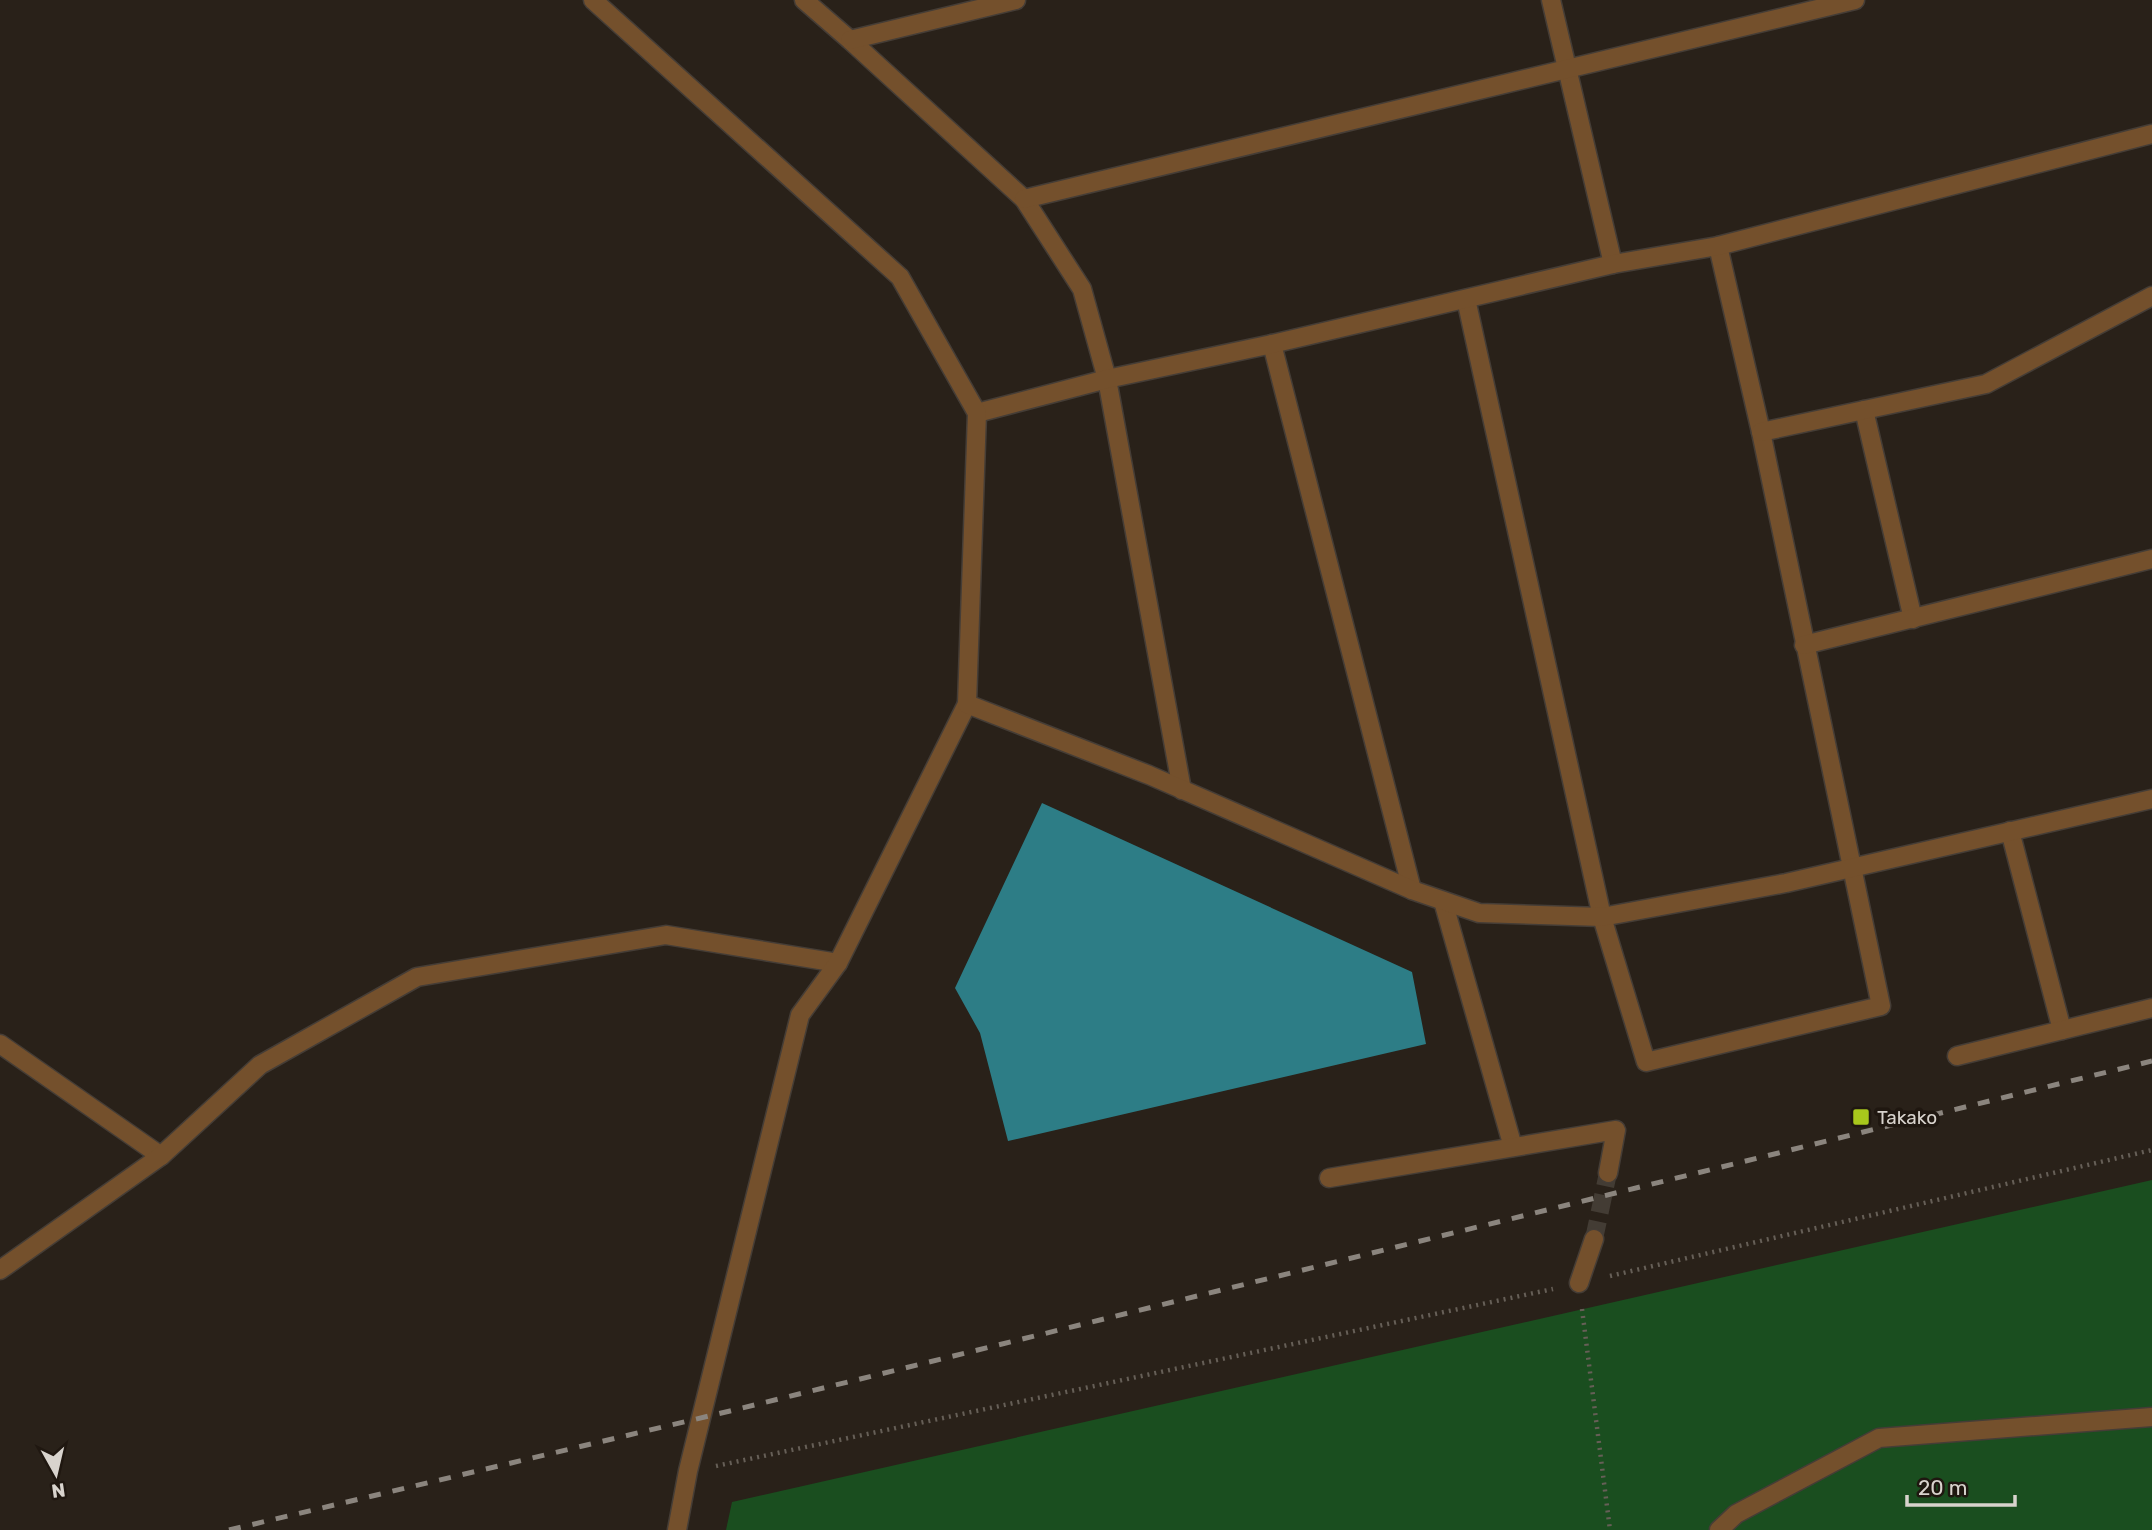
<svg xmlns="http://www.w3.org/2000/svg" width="2152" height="1530" viewBox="0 0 2152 1530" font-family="Rubik,sans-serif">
<rect width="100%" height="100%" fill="#292119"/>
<polygon fill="#1a4e1f" points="2152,1180 2152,1530 726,1530 732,1502"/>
<polygon fill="#2d7d86" points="1042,803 1412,972 1426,1044 1008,1141 980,1033 955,988"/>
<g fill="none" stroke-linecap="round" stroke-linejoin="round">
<polyline stroke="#433c34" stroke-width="18" stroke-dasharray="18 9" stroke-linecap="butt" points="1594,1239 1608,1173"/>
<g stroke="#453d36" stroke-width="21">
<g id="minor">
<polyline points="804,0 850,40 1024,199 1082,289 1107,379 1182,790"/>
<polyline points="1551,0 1613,264"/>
<polyline points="850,40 1016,0"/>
<polyline points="1024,199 1855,0"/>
<polyline points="1466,299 1602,917 1646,1062 1881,1006 1761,432 1718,246"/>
<polyline points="1272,344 1412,890"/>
<polyline points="1864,410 1913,619"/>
<polyline points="977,413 1107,379 1272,344 1613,264 1718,246 2152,134"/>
<polyline points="1761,432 1986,384 2152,296"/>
<polyline points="1804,645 2152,559"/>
<polyline points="2010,831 2062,1030"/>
<polyline points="1443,901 1513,1147"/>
<polyline points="0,1044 161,1156"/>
<polyline points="1957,1056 2152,1008"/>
<polyline points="1329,1178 1616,1130 1608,1173"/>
<polyline points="0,1270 161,1156 260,1065 417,977 666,935 838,963"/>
<polyline points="1579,1283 1594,1239"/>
<polyline points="677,1530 688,1471 800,1015 838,963 967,704"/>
</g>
</g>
<g stroke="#453d36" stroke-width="21">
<g id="tertiary">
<polyline points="593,0 900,277 977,413 967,704 1149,775 1412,890 1479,913 1602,917 1786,883 2152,799"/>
<polyline points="1719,1530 1736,1514 1879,1438 2152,1417"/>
</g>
</g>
<g stroke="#665f57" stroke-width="4.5" stroke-dasharray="2 5" stroke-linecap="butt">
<polyline points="1610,1276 2152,1150"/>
<polyline points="1582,1309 1610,1530"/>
<polyline points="716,1466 1553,1289"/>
</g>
<use href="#minor" stroke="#74502c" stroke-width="18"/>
<use href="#tertiary" stroke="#74502c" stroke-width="18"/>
<polyline stroke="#8b857e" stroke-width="5" stroke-dasharray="12 12" stroke-linecap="butt" points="229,1530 730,1411 2152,1061"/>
</g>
<rect fill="#a8c71c" stroke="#1f1710" stroke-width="2.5" x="1852" y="1108" width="18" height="18" rx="3.5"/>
<g text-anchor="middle" stroke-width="7" stroke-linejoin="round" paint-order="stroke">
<g font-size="19" fill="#d8d3cd" stroke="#1f1710" text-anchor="start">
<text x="1877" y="1124">Takako</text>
</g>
</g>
<g transform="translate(56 1474) rotate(172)" stroke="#1f1710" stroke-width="5" paint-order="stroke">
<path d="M0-5L12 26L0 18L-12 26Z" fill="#d8d3cd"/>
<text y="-10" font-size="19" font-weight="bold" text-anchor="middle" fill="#d8d3cd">N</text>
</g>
<path d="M1907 1495v10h108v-10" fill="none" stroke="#d8d3cd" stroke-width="3.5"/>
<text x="1918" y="1495" font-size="21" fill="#d8d3cd" stroke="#1f1710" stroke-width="5" paint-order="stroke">20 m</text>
</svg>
